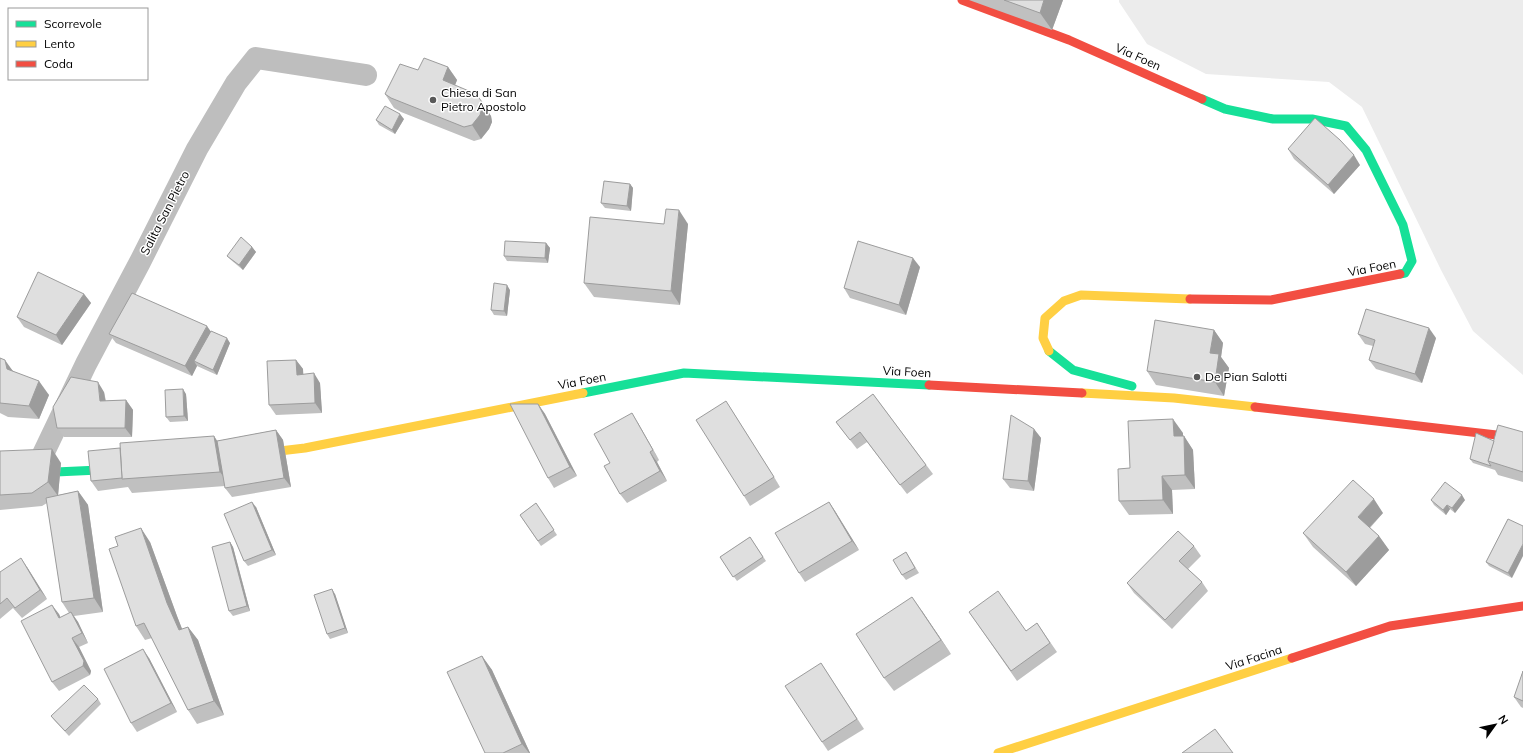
<svg xmlns="http://www.w3.org/2000/svg" width="1523" height="753" viewBox="0 0 1523 753" font-family="Mulish,sans-serif">
<rect width="100%" height="100%" fill="#fff"/>
<polygon fill="#ececec" points="1119,0 1523,0 1523,375 1473,331 1441,270 1362,107 1329,82 1206,74 1147,44 1119,2"/>
<g fill="none" stroke-linecap="round" stroke-linejoin="round">
<polyline stroke="#bebebe" stroke-width="22" points="34,473 86,364 140,262 197,149 236,83 256,58 366,75"/>
<g stroke="#16e098" stroke-width="9">
<polyline points="1202,99 1225,109 1273,119 1312,119 1346,126 1366,150 1403,225 1412,261 1405,273 1400,274"/>
<polyline points="1049,351 1073,370 1132,386"/>
<polyline points="583,393 684,373 929,385"/>
<polyline points="0,472 34,473 121,469"/>
</g>
<g stroke="#ffcf43" stroke-width="9">
<polyline points="1049,351 1043,338 1045,318 1064,301 1081,295 1190,299"/>
<polyline points="1082,393 1174,398 1255,407"/>
<polyline points="254,454 305,448 583,393"/>
<polyline points="998,753 1292,658"/>
</g>
<g stroke="#f24e42" stroke-width="9">
<polyline points="962,0 1069,40 1202,99"/>
<polyline points="1190,299 1271,300 1400,274"/>
<polyline points="929,385 1082,393"/>
<polyline points="1255,407 1523,438"/>
<polyline points="1292,658 1390,626 1523,606"/>
</g>
</g>
<g fill="#c0c0c0">
<polygon points="969,0 1063,0 1052,30"/>
<polygon points="448,67 457,80 455,85 491,116 492,122 489,129 481,139 474,141 401,112 394,108 385,94 418,70"/>
<polygon points="404,119 395,134 379,125 376,120"/>
<polygon points="1288,149 1360,165 1334,194 1294,159"/>
<polygon points="630,184 633,188 631,211 605,208 601,203"/>
<polygon points="664,224 688,224 680,305 594,297 584,283"/>
<polygon points="546,243 550,248 548,263 507,261 504,256"/>
<polygon points="252,247 256,252 243,270 231,260 227,256"/>
<polygon points="920,267 906,315 850,298 844,288"/>
<polygon points="510,290 507,316 494,315 491,310"/>
<polygon points="84,294 91,303 62,345 24,327 17,317"/>
<polygon points="1214,330 1223,343 1221,357 1229,368 1224,396 1156,385 1147,371"/>
<polygon points="211,331 230,343 217,375 197,366 192,376 116,343 109,334"/>
<polygon points="1358,334 1436,338 1422,383 1376,369 1369,360 1373,346 1365,344"/>
<polygon points="0,358 13,371 49,395 39,419 8,417 0,413"/>
<polygon points="296,360 303,369 303,374 320,383 322,413 276,415 269,405"/>
<polygon points="104,392 106,401 126,400 133,410 132,437 64,437 57,428"/>
<polygon points="186,394 188,421 170,422 166,417"/>
<polygon points="873,394 933,474 907,494 867,442 857,449 836,422"/>
<polygon points="538,404 545,414 577,476 554,488 548,478"/>
<polygon points="732,411 780,487 750,506 744,496"/>
<polygon points="638,423 659,460 657,462 667,481 627,503 620,494 610,463"/>
<polygon points="1034,429 1041,438 1034,491 1010,488 1003,479"/>
<polygon points="276,430 283,440 291,487 232,497 225,488 225,486 132,493 128,487 98,491 91,481 214,436 217,441"/>
<polygon points="1523,432 1523,482 1498,475 1495,470 1473,463 1470,459 1494,441"/>
<polygon points="1183,433 1183,436 1184,436 1193,450 1195,489 1172,490 1173,514 1129,515 1119,501 1130,468"/>
<polygon points="0,451 61,463 58,495 78,491 88,505 103,612 74,616 78,622 88,643 79,647 91,671 90,675 59,691 52,682 59,614 60,618 69,613 62,602 47,503 42,506 0,510"/>
<polygon points="1431,500 1465,500 1455,513 1450,509 1446,515 1434,505"/>
<polygon points="829,502 835,511 859,550 805,582 799,573"/>
<polygon points="536,503 557,535 541,546 520,515"/>
<polygon points="256,507 276,555 248,566 244,561"/>
<polygon points="1383,513 1370,528 1379,536 1389,550 1356,586 1313,547 1303,533"/>
<polygon points="1508,519 1512,578 1489,566 1486,562"/>
<polygon points="750,537 766,561 737,581 720,557"/>
<polygon points="150,542 177,616 182,629 188,627 198,640 224,715 197,724 188,710 152,638 145,640 136,626"/>
<polygon points="230,542 233,547 250,611 233,616 229,611"/>
<polygon points="1194,546 1201,556 1188,569 1202,582 1208,591 1172,629 1134,593 1127,583"/>
<polygon points="906,552 919,573 906,580 902,575"/>
<polygon points="27,567 47,599 22,618 13,608 0,619 0,572"/>
<polygon points="335,594 348,633 330,639 327,634"/>
<polygon points="922,611 951,654 894,691 884,678"/>
<polygon points="969,612 1026,631 1037,623 1057,652 1017,681"/>
<polygon points="482,656 492,670 530,753 485,753"/>
<polygon points="149,658 177,712 137,732 131,723"/>
<polygon points="821,663 864,729 828,751 822,742"/>
<polygon points="1523,671 1523,708 1521,707 1514,697"/>
<polygon points="98,699 101,704 69,736 55,721 51,716"/>
</g>
<g fill="#9c9c9c">
<polygon points="1044,0 1063,0 1052,30 1040,13"/>
<polygon points="448,67 457,80 452,93 443,80"/>
<polygon points="482,102 491,116 492,122 489,129 481,139 472,125"/>
<polygon points="400,114 404,119 395,134 392,130"/>
<polygon points="1354,155 1360,165 1334,194 1328,185"/>
<polygon points="630,184 633,188 631,211 627,206"/>
<polygon points="679,210 688,224 680,305 671,291"/>
<polygon points="546,243 550,248 548,263 545,258"/>
<polygon points="252,247 256,252 243,270 239,265"/>
<polygon points="913,258 920,267 906,315 899,305"/>
<polygon points="507,285 510,290 507,316 504,311"/>
<polygon points="84,294 91,303 62,345 56,335"/>
<polygon points="207,326 214,336 194,361 197,366 192,376 185,366"/>
<polygon points="1429,328 1436,338 1422,383 1415,374"/>
<polygon points="1214,330 1223,343 1221,357 1229,368 1224,396 1215,382 1210,353"/>
<polygon points="227,338 230,343 217,375 213,370"/>
<polygon points="5,360 15,374 7,369"/>
<polygon points="296,360 303,369 304,384 297,375"/>
<polygon points="314,373 320,383 322,413 315,403"/>
<polygon points="39,381 49,395 39,419 29,406"/>
<polygon points="98,382 104,392 107,411 100,401"/>
<polygon points="183,389 186,394 188,421 184,416"/>
<polygon points="126,400 133,410 132,437 125,428"/>
<polygon points="726,401 732,411 780,487 774,477"/>
<polygon points="538,404 545,414 577,476 570,467"/>
<polygon points="632,413 638,423 659,460 653,450"/>
<polygon points="1173,419 1183,433 1183,450 1174,436"/>
<polygon points="1034,429 1041,438 1034,491 1028,481"/>
<polygon points="276,430 283,440 291,487 284,478"/>
<polygon points="214,436 223,450 230,486 220,472"/>
<polygon points="1184,436 1193,450 1195,489 1185,475"/>
<polygon points="52,449 61,463 58,496 48,482"/>
<polygon points="650,452 657,462 667,481 660,471"/>
<polygon points="1162,476 1172,490 1173,514 1163,500"/>
<polygon points="78,491 88,505 103,612 94,598"/>
<polygon points="1462,495 1465,500 1455,513 1452,508"/>
<polygon points="1374,499 1383,513 1367,530 1358,517"/>
<polygon points="252,502 256,507 276,555 272,550"/>
<polygon points="829,502 835,511 859,550 852,541"/>
<polygon points="1447,505 1450,509 1446,515 1443,510"/>
<polygon points="141,528 150,542 177,616 188,644 179,630 167,603"/>
<polygon points="1379,536 1389,550 1356,586 1346,572"/>
<polygon points="230,542 233,547 250,611 247,606"/>
<polygon points="1523,544 1523,556 1512,578 1508,573"/>
<polygon points="21,558 27,567 47,599 40,590"/>
<polygon points="332,589 335,594 348,633 345,628"/>
<polygon points="912,597 922,611 951,654 941,640"/>
<polygon points="52,605 59,614 65,628 59,618"/>
<polygon points="71,612 78,622 88,643 82,633"/>
<polygon points="188,627 198,640 224,715 214,701"/>
<polygon points="72,638 79,647 91,671 90,675 83,666"/>
<polygon points="143,649 149,658 177,712 171,703"/>
<polygon points="482,656 492,670 530,753 529,753 522,744"/>
</g>
<g fill="#dfdfdf" stroke="#9c9c9c">
<polygon points="1004,0 1044,0 1040,13"/>
<polygon points="424,58 448,67 443,80 476,94 482,102 482,108 480,115 472,125 464,127 391,98 385,94 400,64 418,70"/>
<polygon points="385,106 400,114 392,130 376,120"/>
<polygon points="1315,118 1340,140 1354,155 1328,185 1288,149"/>
<polygon points="604,181 630,184 627,206 601,203"/>
<polygon points="666,209 679,210 671,291 584,283 590,217 664,224"/>
<polygon points="241,237 252,247 239,265 227,256"/>
<polygon points="505,241 546,243 545,258 504,256"/>
<polygon points="858,241 913,258 899,305 844,288"/>
<polygon points="38,272 84,294 56,335 17,317"/>
<polygon points="494,283 507,285 504,311 491,310"/>
<polygon points="132,293 207,326 185,366 109,334"/>
<polygon points="1366,309 1429,328 1415,374 1369,360 1375,340 1358,334"/>
<polygon points="1155,320 1214,330 1210,353 1219,354 1215,382 1147,371"/>
<polygon points="211,331 227,338 213,370 194,361"/>
<polygon points="0,358 5,360 7,369 39,381 29,406 0,403"/>
<polygon points="296,360 297,375 314,373 315,403 269,405 267,361"/>
<polygon points="71,377 98,382 100,401 126,400 125,428 57,428 53,407"/>
<polygon points="183,389 184,416 166,417 165,390"/>
<polygon points="873,394 926,465 900,485 860,432 850,440 836,422"/>
<polygon points="726,401 774,477 744,496 696,420"/>
<polygon points="510,404 538,404 570,467 548,478"/>
<polygon points="632,413 653,450 650,452 660,471 620,494 604,466 610,463 594,434"/>
<polygon points="1011,415 1034,429 1028,481 1003,479"/>
<polygon points="1173,419 1174,436 1184,436 1185,475 1162,476 1163,500 1119,501 1118,469 1130,468 1128,421"/>
<polygon points="1498,425 1523,432 1523,472 1488,461"/>
<polygon points="276,430 284,478 225,488 217,441"/>
<polygon points="1476,433 1494,441 1488,461 1491,466 1470,459"/>
<polygon points="214,436 220,472 122,479 120,443"/>
<polygon points="120,448 122,478 91,481 88,451"/>
<polygon points="52,449 48,482 32,493 0,495 0,451"/>
<polygon points="1353,480 1374,499 1358,517 1379,536 1346,572 1303,533"/>
<polygon points="1445,482 1462,495 1452,508 1447,505 1443,510 1431,500"/>
<polygon points="78,491 94,598 62,602 46,498"/>
<polygon points="252,502 272,550 244,561 224,514"/>
<polygon points="829,502 852,541 799,573 775,533"/>
<polygon points="536,503 554,530 538,541 520,515"/>
<polygon points="1508,519 1523,526 1523,544 1508,573 1486,562"/>
<polygon points="141,528 167,603 179,630 188,627 214,701 188,710 144,623 136,626 109,549 118,546 115,537"/>
<polygon points="1178,531 1194,546 1179,561 1202,582 1165,620 1127,583"/>
<polygon points="750,537 763,557 733,577 720,557"/>
<polygon points="230,542 247,606 229,611 212,547"/>
<polygon points="906,552 915,568 902,575 893,560"/>
<polygon points="21,558 40,590 15,608 7,598 0,604 0,572"/>
<polygon points="332,589 345,628 327,634 314,595"/>
<polygon points="998,591 1026,631 1037,623 1050,643 1011,671 969,612"/>
<polygon points="912,597 941,640 884,678 856,634"/>
<polygon points="52,605 59,618 71,612 82,633 72,638 84,661 83,666 52,682 21,621"/>
<polygon points="143,649 171,703 131,723 104,669"/>
<polygon points="482,656 522,744 503,753 485,753 447,672"/>
<polygon points="821,663 857,719 822,742 785,686"/>
<polygon points="1523,671 1523,701 1514,697"/>
<polygon points="84,685 98,699 65,731 51,716"/>
<polygon points="1215,729 1233,753 1182,753"/>
</g>
<g fill="#595959" stroke="#fff" stroke-width="1.5">
<circle cx="433" cy="100" r="4"/>
<circle cx="1197" cy="377" r="4"/>
</g>
<g text-anchor="middle" stroke-width="3" stroke-linejoin="round" paint-order="stroke">
<g font-size="12" fill="#000" stroke="#fff">
<text transform="translate(1138 57) rotate(24)" y="4">Via Foen</text>
<text transform="translate(165 213) rotate(-63)" y="4">Salita San Pietro</text>
<text transform="translate(1372 268) rotate(-11)" y="4">Via Foen</text>
<text transform="translate(907 372) rotate(3)" y="4">Via Foen</text>
<text transform="translate(582 381) rotate(-11)" y="4">Via Foen</text>
<text transform="translate(1254 658) rotate(-18)" y="4">Via Facina</text>
</g>
<g font-size="12" fill="#000" stroke="#fff" text-anchor="start">
<text x="441" y="97">Chiesa di San<tspan x="441" dy="14">Pietro Apostolo</tspan></text>
<text x="1205" y="381">De Pian Salotti</text>
</g>
</g>
<rect x="8" y="8" width="140" height="72" fill="#ffffff" stroke="#999999"/>
<rect x="16" y="21" width="20" height="6" fill="#16e098" stroke="#999999"/>
<text x="44" y="28" font-size="12" fill="#000000">Scorrevole</text>
<rect x="16" y="41" width="20" height="6" fill="#ffcf43" stroke="#999999"/>
<text x="44" y="48" font-size="12" fill="#000000">Lento</text>
<rect x="16" y="61" width="20" height="6" fill="#f24e42" stroke="#999999"/>
<text x="44" y="68" font-size="12" fill="#000000">Coda</text>
<g transform="translate(1495 725) rotate(57)" stroke="#ffffff" stroke-width="3" paint-order="stroke">
<path d="M0-3L7 15L0 10L-7 15Z" fill="#000000"/>
<text y="-6" font-size="11" font-weight="bold" text-anchor="middle" fill="#000000">N</text>
</g>
</svg>
